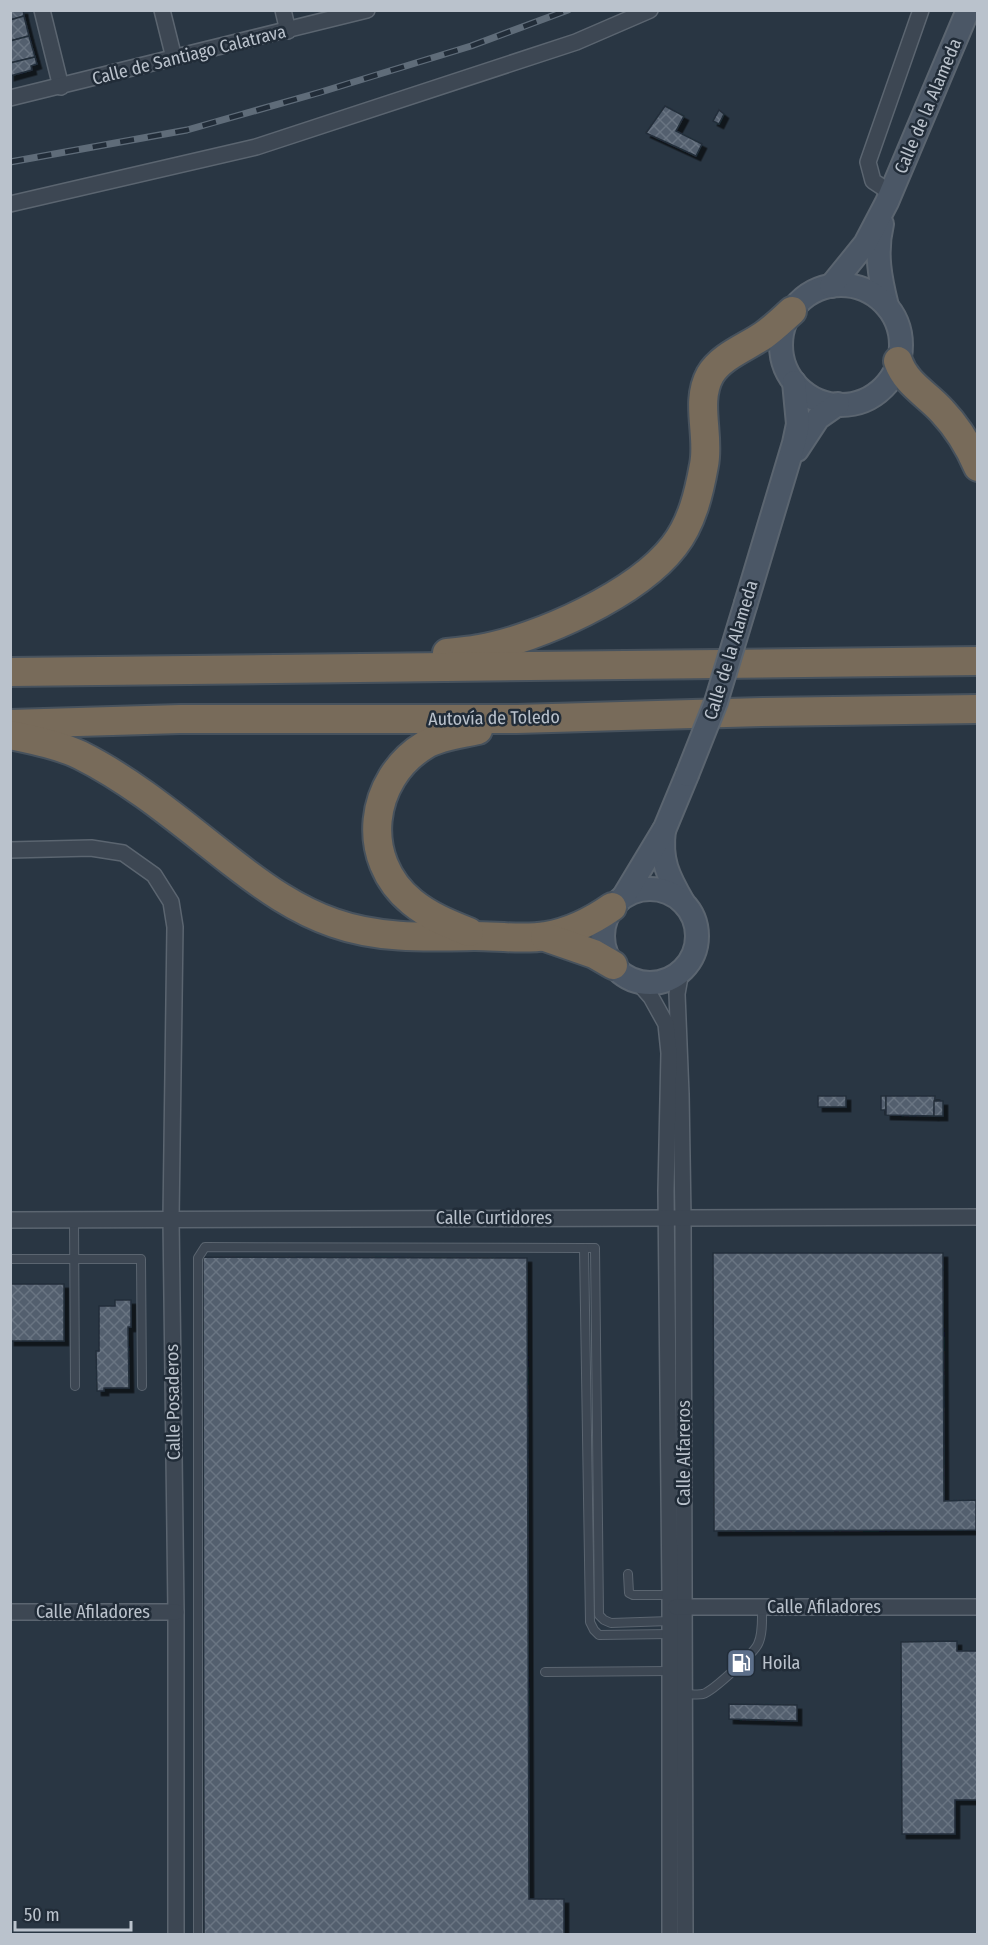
<svg xmlns="http://www.w3.org/2000/svg" width="988" height="1945" viewBox="0 0 988 1945" font-family="'Fira Sans Condensed',sans-serif">
<defs>
<pattern id="building-cross-hatch" width="8" height="8" patternUnits="userSpaceOnUse" patternTransform="scale(1.5)"><rect width="8" height="8" fill="#525f6e"/><path d="M0 0l8 8M0 8l8-8" fill="none" stroke="#697482"/></pattern>
<filter id="shadow"><feDropShadow dx="4.5" dy="4.5" stdDeviation="0" flood-color="#0009"/></filter>
</defs>
<rect width="100%" height="100%" fill="#293643"/>
<g fill="url(#building-cross-hatch)" stroke="#232e3a" stroke-width="1.5" filter="url(#shadow)">
<polygon points="10,10 23,10 24,16 10,20"/>
<polygon points="24,16 29,36 10,41 10,20"/>
<polygon points="29,36 35,57 10,63 10,41"/>
<polygon points="35,57 37,64 31,66 32,70 10,76 10,63"/>
<polygon points="665,106 684,116 676,131 702,144 696,156 646,133"/>
<polygon points="719,110 724,114 719,124 713,121"/>
<rect x="818" y="1096" width="28" height="11"/>
<rect x="881" y="1096" width="5" height="14"/>
<polygon points="886,1096 935,1096 934,1116 886,1115"/>
<rect x="934" y="1101" width="9" height="15"/>
<polygon points="713,1253 943,1253 944,1501 976,1500 976,1530 714,1531"/>
<polygon points="203,1257 527,1258 529,1899 564,1899 564,1934 204,1934"/>
<rect x="10" y="1284" width="54" height="57"/>
<polygon points="115,1300 131,1300 131,1327 128,1327 129,1388 104,1388 104,1391 97,1391 96,1351 99,1351 99,1306 115,1306"/>
<polygon points="957,1641 957,1651 978,1651 978,1800 955,1800 955,1834 902,1834 901,1642"/>
<polygon points="729,1704 797,1705 797,1721 729,1719"/>
</g>
<g fill="none" stroke-linecap="round" stroke-linejoin="round">
<g stroke="#5b6570" stroke-width="10">
<g id="lane">
<polyline points="74,1220 75,1386"/>
<polyline points="584,1248 595,1248 599,1615 604,1620 611,1623 670,1621"/>
<polyline points="10,1259 141,1259 142,1386"/>
<polyline points="628,1574 629,1593 633,1595 670,1595"/>
<polyline points="545,1672 670,1671"/>
<path d="M 685,1694 C 690,1694 698,1695 703,1694 C 713,1691 754,1653 758,1644 C 763,1634 762,1618 762,1607"/>
<polyline points="198,1934 198,1258 205,1247 584,1248 590,1622 594,1630 599,1635 670,1634"/>
</g>
</g>
<g stroke="#5b6570" stroke-width="18">
<g id="street">
<polyline points="42,10 61,87"/>
<polyline points="162,10 174,58"/>
<polyline points="283,10 288,31"/>
<polyline points="10,98 367,10"/>
<polyline points="891,193 873,181 868,162 921,10"/>
<polyline points="10,204 256,147 576,42 650,10"/>
<polyline points="10,850 91,848 123,853 154,875 171,902 175,927 171,1219 176,1612 176,1934"/>
<polyline points="681,971 677,994 681,1094 683,1218 685,1934"/>
<polyline points="638,982 651,997 666,1024 669,1053 666,1191 670,1595 670,1934"/>
<polyline points="10,1220 978,1217"/>
<polyline points="676,1607 978,1607"/>
<polyline points="10,1612 176,1612"/>
</g>
</g>
<g stroke="#5b6570" stroke-width="26">
<g id="secondary">
<path d="M 882,224 C 875,253 880,278 887,306"/>
<circle cx="841" cy="345" r="60"/>
<polyline points="831,286 865,244 887,202 968,10"/>
<polyline points="797,450 818,418 838,404"/>
<polyline points="746,603 794,443 798,424 794,382"/>
<path d="M 664,830 C 660,860 668,876 683,902"/>
<circle cx="650" cy="936" r="47"/>
<polyline points="624,896 665,828 687,775"/>
</g>
</g>
<g stroke="#47525d" stroke-width="32">
<g id="highway">
<path d="M 898,361 C 906,384 927,394 942,411 C 958,428 969,446 978,467"/>
<path d="M 447,653 C 458,652 469,651 479,649 C 538,639 637,594 674,546 C 692,523 699,493 704,465 C 710,436 695,402 710,375 C 721,356 747,347 764,335 C 774,328 783,319 792,311"/>
<polyline points="10,672 978,661"/>
<polyline points="10,724 180,719 517,719 762,712 978,709"/>
<path d="M 10,735 C 34,740 59,745 80,755 C 136,783 184,825 233,863 C 264,887 296,910 334,923 C 379,939 426,937 474,936 C 496,936 525,940 546,936 C 571,932 592,921 612,907"/>
<path d="M 469,932 C 449,924 429,916 412,902 C 359,859 369,779 425,745 C 440,736 461,734 478,730"/>
<polyline points="545,937 594,954 613,965"/>
</g>
</g>
<use href="#lane" stroke="#3d4753" stroke-width="8"/>
<use href="#street" stroke="#3d4753" stroke-width="15"/>
<use href="#secondary" stroke="#4b5766" stroke-width="22"/>
<use href="#highway" stroke="#786b5a" stroke-width="28"/>
<g stroke="#5f6c79" stroke-width="7">
<polyline id="rail" points="10,162 187,130 321,92 471,46 568,10"/>
</g>
<use href="#rail" stroke="#212c38" stroke-width="4.5" stroke-dasharray="14" stroke-linecap="butt"/>
<g stroke="#5b6570" stroke-width="26" stroke-linecap="butt">
<polyline id="secondary-bridge" points="687,775 716,702 746,603"/>
</g>
<use href="#secondary-bridge" stroke="#4b5766" stroke-width="22"/>
</g>
<defs>
<g id="fuel-square" transform="scale(1.5)"><rect x="-9" y="-9" width="18" height="18" rx="4" fill="#5c6f8a" stroke="#212c38"/><path d="M-5.5-6h7V0h2V4h1.3V-2.5L3-4.5l.8-.8L6-3V5H2.5V1h-1V6h-7ZM-4.2-4.7v3.2H.2V-4.7Z" fill="#fff"/></g>
</defs>
<g fill-rule="evenodd">
<use href="#fuel-square" x="741" y="1663"/>
</g>
<g text-anchor="middle" stroke-width="5" stroke-linejoin="round" paint-order="stroke">
<g font-size="18" fill="#bac2cc" stroke="#212c38">
<text transform="translate(189 55) rotate(-14)" y="6">Calle de Santiago Calatrava</text>
<text transform="translate(928 106) rotate(-67)" y="6">Calle de la Alameda</text>
<text transform="translate(731 650) rotate(-73)" y="6">Calle de la Alameda</text>
<text transform="translate(494 718) rotate(-1)" y="6">Autovía de Toledo</text>
<text x="494" y="1224">Calle Curtidores</text>
<text transform="translate(173 1402) rotate(-91)" y="6">Calle Posaderos</text>
<text transform="translate(684 1453) rotate(-90)" y="6">Calle Alfareros</text>
<text x="824" y="1613">Calle Afiladores</text>
<text x="93" y="1618">Calle Afiladores</text>
</g>
<g font-size="18" fill="#bac2cc" stroke="#212c38" text-anchor="start">
<text x="762" y="1669">Hoila</text>
</g>
</g>
<rect width="988" height="1945" fill="none" stroke="#bac2cc" stroke-width="24"/>
<path d="M15 1921v9h116v-9" fill="none" stroke="#bac2cc" stroke-width="3"/>
<text x="24" y="1921" font-size="18" fill="#bac2cc" stroke="#212c38" stroke-width="4.5" paint-order="stroke">50 m</text>
</svg>
